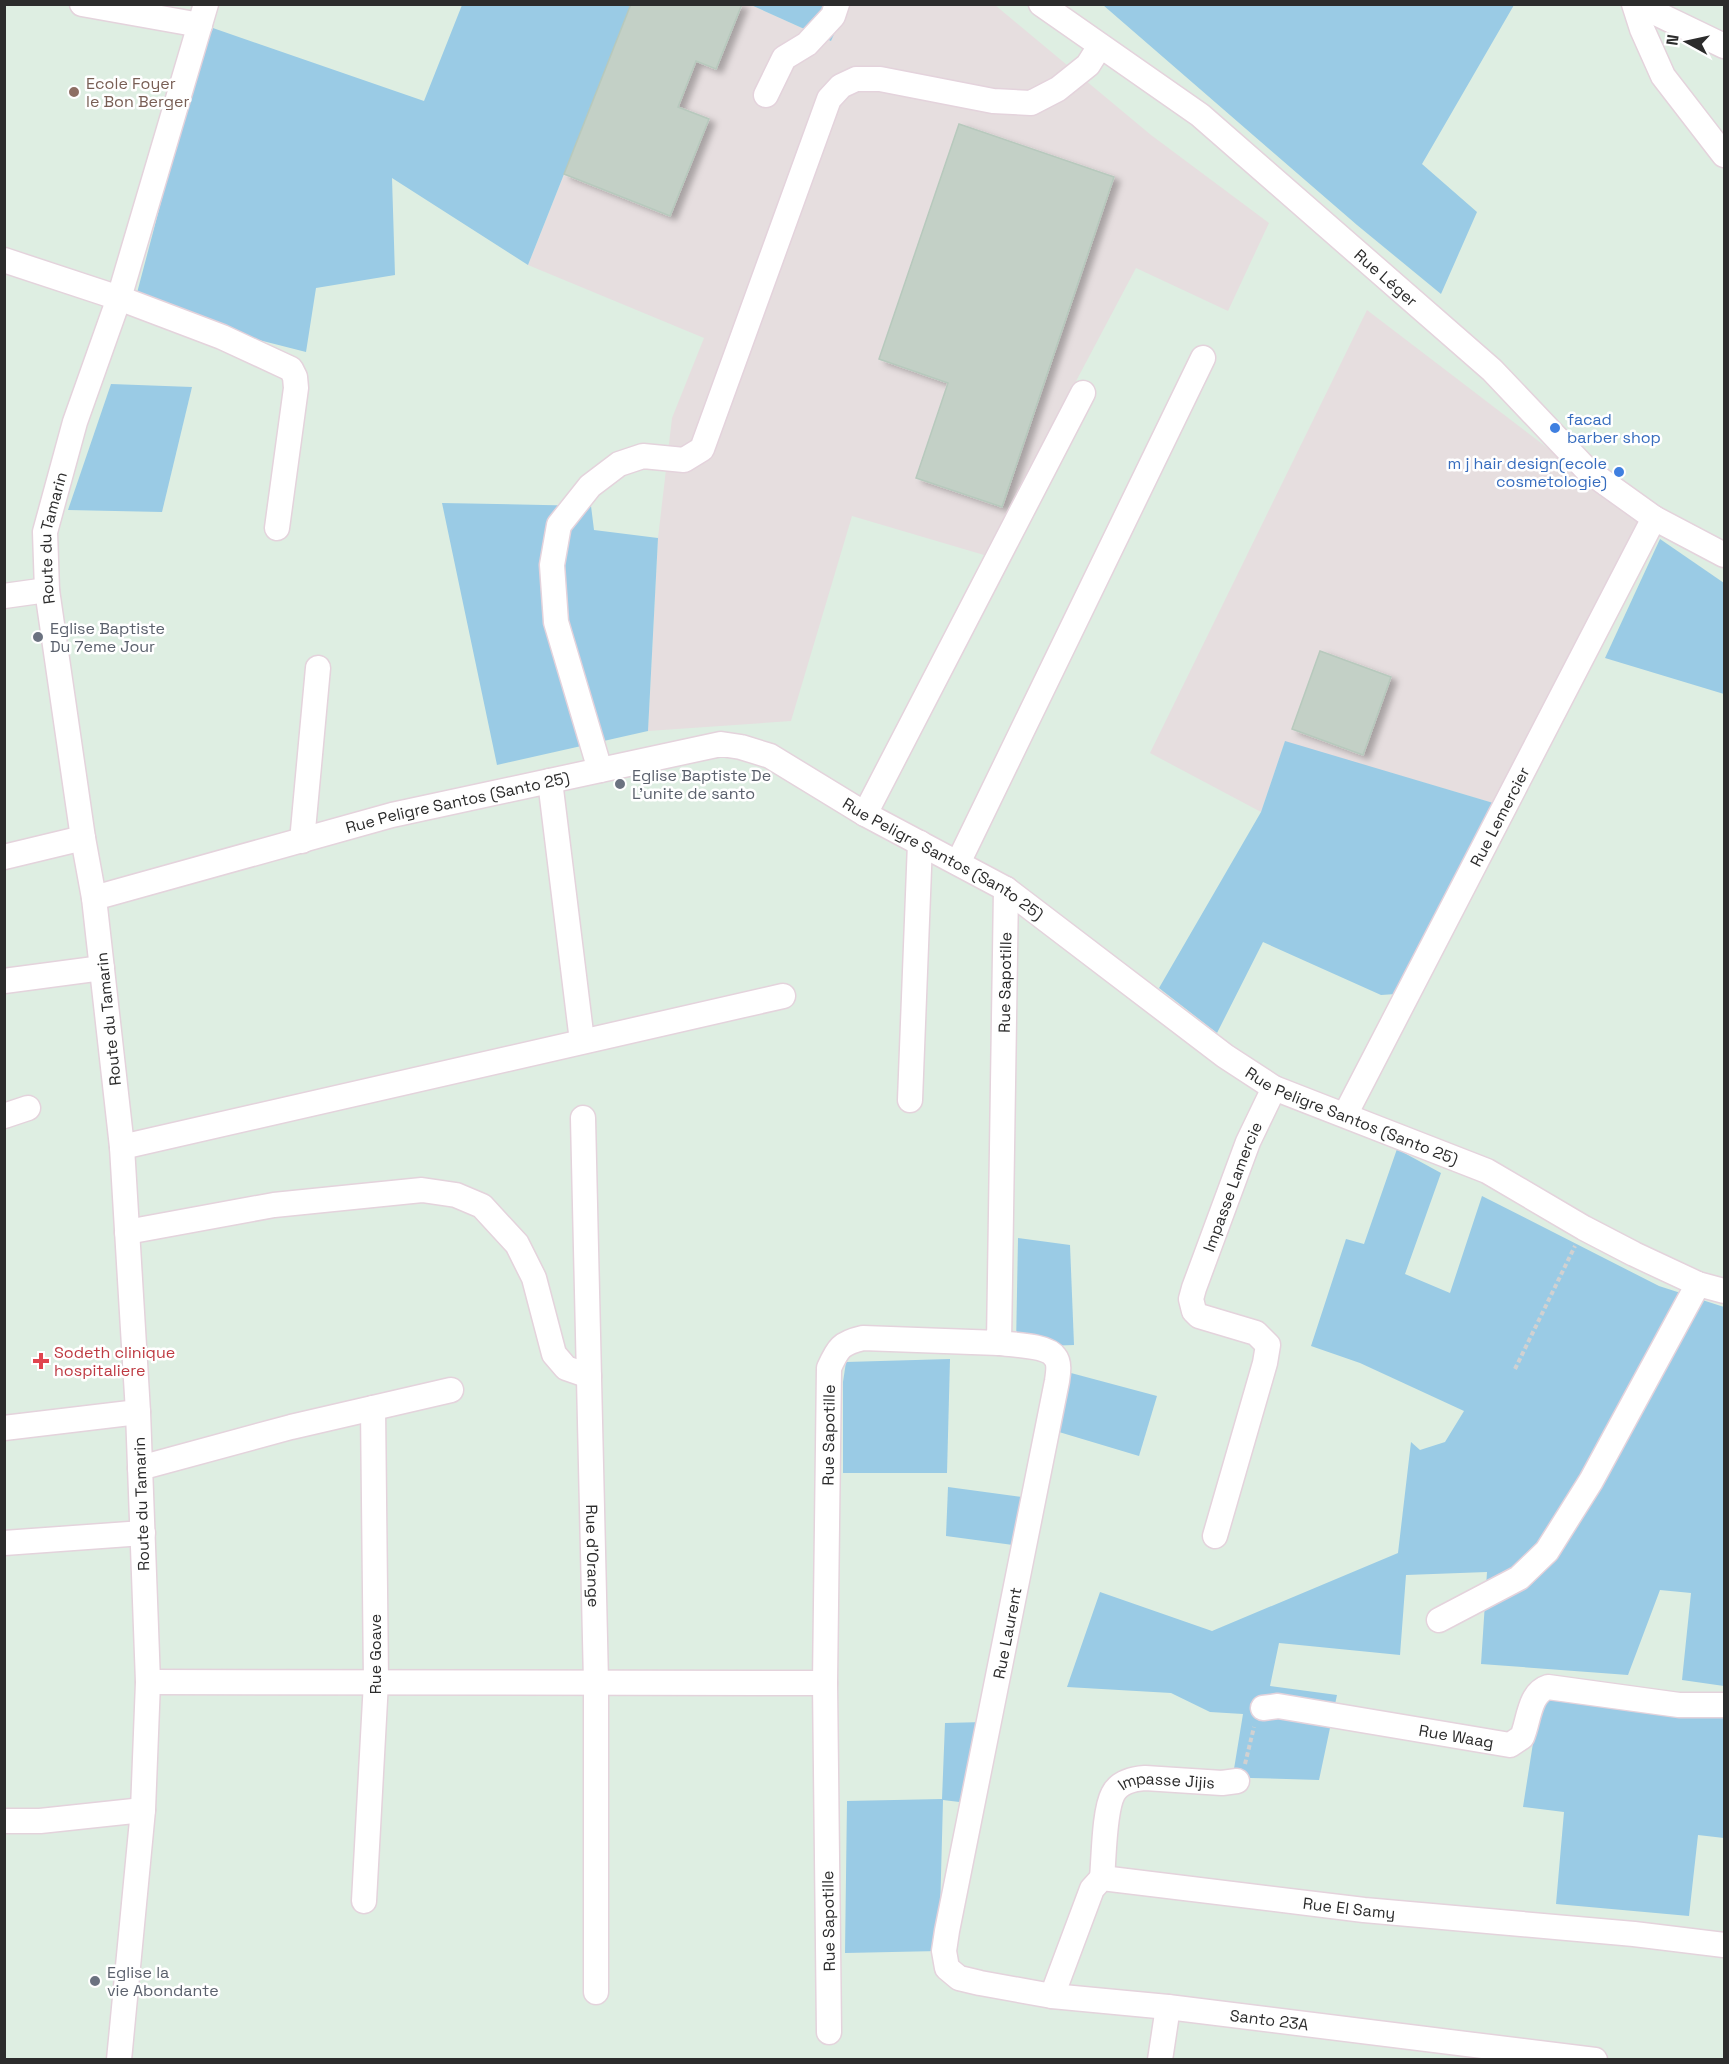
<svg xmlns="http://www.w3.org/2000/svg" width="1729" height="2064" viewBox="0 0 1729 2064" font-family="'Space Grotesk',sans-serif">
<defs>
<filter id="shadow"><feDropShadow dx="6" dy="4" stdDeviation="3" flood-color="#0004"/></filter>
</defs>
<rect width="100%" height="100%" fill="#deeee2"/>
<g fill="#e6dedf">
<polygon points="631,5 751,5 831,41 847,5 995,5 1151,135 1269,223 1228,311 1136,268 984,555 852,516 791,721 648,731 658,538 672,418 704,338 528,265"/>
<polygon points="1367,310 1643,521 1500,805 1285,742 1261,812 1150,753"/>
</g>
<g fill="#9acbe5">
<polygon points="462,5 631,5 528,265 392,178 395,275 316,288 306,352 133,308 174,153 210,27 424,101"/>
<polygon points="751,5 847,5 831,41"/>
<polygon points="1103,5 1514,5 1422,164 1477,212 1441,294 1357,225"/>
<polygon points="111,384 192,387 162,512 68,510"/>
<polygon points="442,503 591,506 594,530 658,538 648,731 497,765"/>
<polygon points="1660,539 1724,583 1724,694 1605,658"/>
<polygon points="1285,741 1500,805 1396,994 1381,995 1263,942 1217,1033 1159,988 1261,812"/>
<polygon points="1397,1149 1441,1173 1405,1274 1450,1293 1482,1196 1659,1286 1724,1307 1724,1686 1682,1680 1691,1593 1660,1590 1628,1675 1481,1664 1487,1572 1406,1575 1400,1655 1279,1643 1270,1686 1337,1695 1319,1780 1251,1778 1233,1775 1243,1714 1210,1712 1171,1693 1067,1687 1100,1592 1212,1631 1398,1553 1411,1442 1420,1450 1445,1442 1464,1411 1360,1363 1311,1346 1346,1239 1364,1244"/>
<polygon points="1018,1238 1070,1245 1074,1345 1016,1347"/>
<polygon points="950,1359 947,1473 843,1473 843,1382 846,1362"/>
<polygon points="1071,1373 1157,1396 1139,1456 1059,1432"/>
<polygon points="948,1487 1022,1497 1013,1545 946,1536"/>
<polygon points="1541,1692 1724,1707 1724,1838 1698,1835 1689,1916 1556,1904 1564,1812 1523,1807"/>
<polygon points="984,1722 976,1804 943,1800 939,1951 845,1953 847,1801 942,1799 945,1723"/>
</g>
<g fill="#c3d0c6" stroke="#b7c9bd" stroke-width="1.5" filter="url(#shadow)">
<polygon points="631,4 742,4 716,69 696,61 678,107 709,119 670,216 564,174"/>
<polygon points="959,124 1114,177 1002,507 916,478 948,383 879,359"/>
<polygon points="1320,651 1391,677 1363,755 1292,729"/>
</g>
<g fill="none" stroke-linecap="round" stroke-linejoin="round">
<g stroke="#e4d3dc" stroke-width="27">
<g id="minor">
<polyline points="82,4 200,25"/>
<path id="s1" d="M 1041,4 L 1200,115 L 1492,370 L 1587,470 L 1654,518 L 1724,555"/>
<polyline points="1634,4 1642,29 1663,76 1724,155"/>
<polyline points="1637,4 1724,46"/>
<polyline points="766,95 784,58 807,44 833,16 837,4"/>
<polyline points="4,260 119,298 222,337 291,369 295,377 296,388 277,528"/>
<polyline points="4,596 47,590"/>
<polyline points="600,770 556,622 552,565 559,525 590,486 619,464 643,456 684,460 702,449 829,99 841,86 856,79 880,79 993,101 1031,103 1058,89 1088,65 1100,46"/>
<polyline points="550,781 582,1041"/>
<polyline points="865,814 1083,393"/>
<polyline points="302,841 318,668"/>
<polyline points="4,857 83,838"/>
<polyline points="958,863 1203,358"/>
<path id="s2" d="M 94,898 L 392,815 L 721,744 L 741,747 L 770,756 L 865,814 L 1006,889 L 1225,1056 L 1274,1088 L 1487,1171 L 1584,1228 L 1634,1254 L 1698,1284 L 1724,1291"/>
<polyline points="4,981 102,968"/>
<polyline points="910,1100 920,843"/>
<path id="s3" d="M 1345,1115 L 1654,518"/>
<polyline points="4,1116 28,1108"/>
<path id="s4" d="M 583,1118 L 596,1682 L 596,1992"/>
<polyline points="122,1147 783,996"/>
<polyline points="127,1232 274,1205 422,1190 456,1195 482,1206 517,1244 534,1278 554,1354 566,1368 589,1376"/>
<path id="s5" d="M 999,1343 C 1012,1345 1047,1345 1055,1357 C 1060,1363 1058,1374 1057,1381 L 947,1931 L 944,1951 L 947,1968 L 959,1978 L 980,1983 L 1052,1996 L 1168,2007 L 1595,2060"/>
<polyline points="4,1428 138,1412"/>
<polyline points="140,1468 291,1427 451,1390"/>
<path id="s6" d="M 1215,1536 L 1265,1363 L 1268,1345 L 1256,1333 L 1199,1316 L 1194,1311 L 1191,1299 L 1194,1288 L 1248,1142 L 1274,1088"/>
<polyline points="4,1543 143,1533"/>
<polyline points="1439,1620 1519,1578 1547,1551 1591,1481 1698,1284"/>
<polyline points="148,1682 825,1683"/>
<path id="s7" d="M 1263,1708 L 1278,1706 L 1510,1745 L 1522,1737 C 1529,1721 1529,1693 1548,1687 L 1679,1705 L 1724,1705"/>
<polyline points="4,1821 40,1821 143,1810"/>
<path id="s8" d="M 1102,1878 C 1104,1857 1104,1811 1113,1794 C 1119,1782 1132,1779 1145,1778 L 1222,1783 L 1237,1781"/>
<polyline points="364,1901 376,1682 373,1408"/>
<path id="s9" d="M 1052,1996 L 1092,1889 L 1102,1878 L 1364,1910 L 1634,1934 L 1724,1945"/>
<path id="s10" d="M 829,2032 L 825,1683 L 829,1368 C 838,1348 841,1343 863,1338 L 999,1343 L 1006,889"/>
<path id="s11" d="M 119,2060 L 143,1810 L 148,1682 L 138,1412 L 122,1147 L 94,898 L 83,838 L 47,590 L 45,532 L 75,422 L 119,298 L 206,4"/>
<polyline points="1160,2060 1168,2007"/>
</g>
</g>
<g stroke="#d1d1d1" stroke-width="4" stroke-dasharray="4.5 3" stroke-linecap="butt">
<polyline points="1515,1369 1575,1246"/>
<polyline points="1245,1764 1254,1727"/>
</g>
<use href="#minor" stroke="#fff" stroke-width="24"/>
</g>
<circle fill="#8d6e63" stroke="#fff" stroke-width="2" cx="74" cy="92" r="6"/>
<g fill="#3f7fe0" stroke="#fff" stroke-width="2">
<circle cx="1555" cy="428" r="6"/>
<circle cx="1619" cy="472" r="6"/>
</g>
<g fill="#6b7280" stroke="#fff" stroke-width="2">
<circle cx="38" cy="637" r="6"/>
<circle cx="620" cy="784" r="6"/>
<circle cx="95" cy="1981" r="6"/>
</g>
<path fill="#e0444e" stroke="#fff" stroke-width="2" d="M38 1352h6v6h6v6h-6v6h-6v-6h-6v-6h6z"/>
<g text-anchor="middle" stroke-width="5" stroke-linejoin="round" paint-order="stroke">
<g font-size="16" fill="#785e54" stroke="#fff" text-anchor="start">
<text x="86" y="89">Ecole Foyer<tspan x="86" dy="18">le Bon Berger</tspan></text>
</g>
<g font-size="16" fill="#2c2c2c" stroke="#fff">
<text dy="6" stroke="none"><textPath href="#s1" startOffset="441">Rue Léger</textPath></text>
<text dy="6" stroke="none"><textPath href="#s11" startOffset="1530">Route du Tamarin</textPath></text>
<text dy="6" stroke="none"><textPath href="#s2" startOffset="376">Rue Peligre Santos (Santo 25)</textPath></text>
<text dy="6" stroke="none"><textPath href="#s3" startOffset="336">Rue Lemercier</textPath></text>
<text dy="6" stroke="none"><textPath href="#s2" startOffset="898">Rue Peligre Santos (Santo 25)</textPath></text>
<text dy="6" stroke="none"><textPath href="#s10" startOffset="1209">Rue Sapotille</textPath></text>
<text transform="translate(108 1019) rotate(-96)" y="6">Route du Tamarin</text>
<text dy="6" stroke="none"><textPath href="#s2" startOffset="1384">Rue Peligre Santos (Santo 25)</textPath></text>
<text dy="6" stroke="none"><textPath href="#s6" startOffset="414">Impasse Lamercie</textPath></text>
<text dy="6" stroke="none"><textPath href="#s10" startOffset="597">Rue Sapotille</textPath></text>
<text transform="translate(141 1504) rotate(-92)" y="6">Route du Tamarin</text>
<text dy="6" stroke="none"><textPath href="#s4" startOffset="438">Rue d'Orange</textPath></text>
<text transform="translate(1007 1633) rotate(-79)" y="6">Rue Laurent</text>
<text transform="translate(375 1654) rotate(-90)" y="6">Rue Goave</text>
<text dy="6" stroke="none"><textPath href="#s7" startOffset="196">Rue Waag</textPath></text>
<text dy="6" stroke="none"><textPath href="#s8" startOffset="144">Impasse Jijis</textPath></text>
<text dy="6" stroke="none"><textPath href="#s9" startOffset="378">Rue El Samy</textPath></text>
<text transform="translate(828 1921) rotate(-91)" y="6">Rue Sapotille</text>
<text dy="6" stroke="none"><textPath href="#s5" startOffset="1011">Santo 23A</textPath></text>
</g>
<g font-size="16" fill="#366cbe" stroke="#fff" text-anchor="start">
<text x="1567" y="425">facad<tspan x="1567" dy="18">barber shop</tspan></text>
<text x="1607" y="469" text-anchor="end">m j hair design(ecole<tspan x="1607" dy="18">cosmetologie)</tspan></text>
</g>
<g font-size="16" fill="#5b616d" stroke="#fff" text-anchor="start">
<text x="50" y="634">Eglise Baptiste<tspan x="50" dy="18">Du 7eme Jour</tspan></text>
<text x="632" y="781">Eglise Baptiste De<tspan x="632" dy="18">L'unite de santo</tspan></text>
<text x="107" y="1978">Eglise la<tspan x="107" dy="18">vie Abondante</tspan></text>
</g>
<g font-size="16" fill="#be3a42" stroke="#fff" text-anchor="start">
<text x="54" y="1358">Sodeth clinique<tspan x="54" dy="18">hospitaliere</tspan></text>
</g>
</g>
<rect width="1729" height="2064" fill="none" stroke="#2c2c2c" stroke-width="12"/>
<g transform="translate(1687 42) rotate(278)" stroke="#ffffff" stroke-width="4.5" paint-order="stroke">
<path d="M0-4.5L10 22L0 15L-10 22Z" fill="#2c2c2c"/>
<text y="-9" font-size="16" font-weight="bold" text-anchor="middle" fill="#2c2c2c">N</text>
</g>
</svg>
